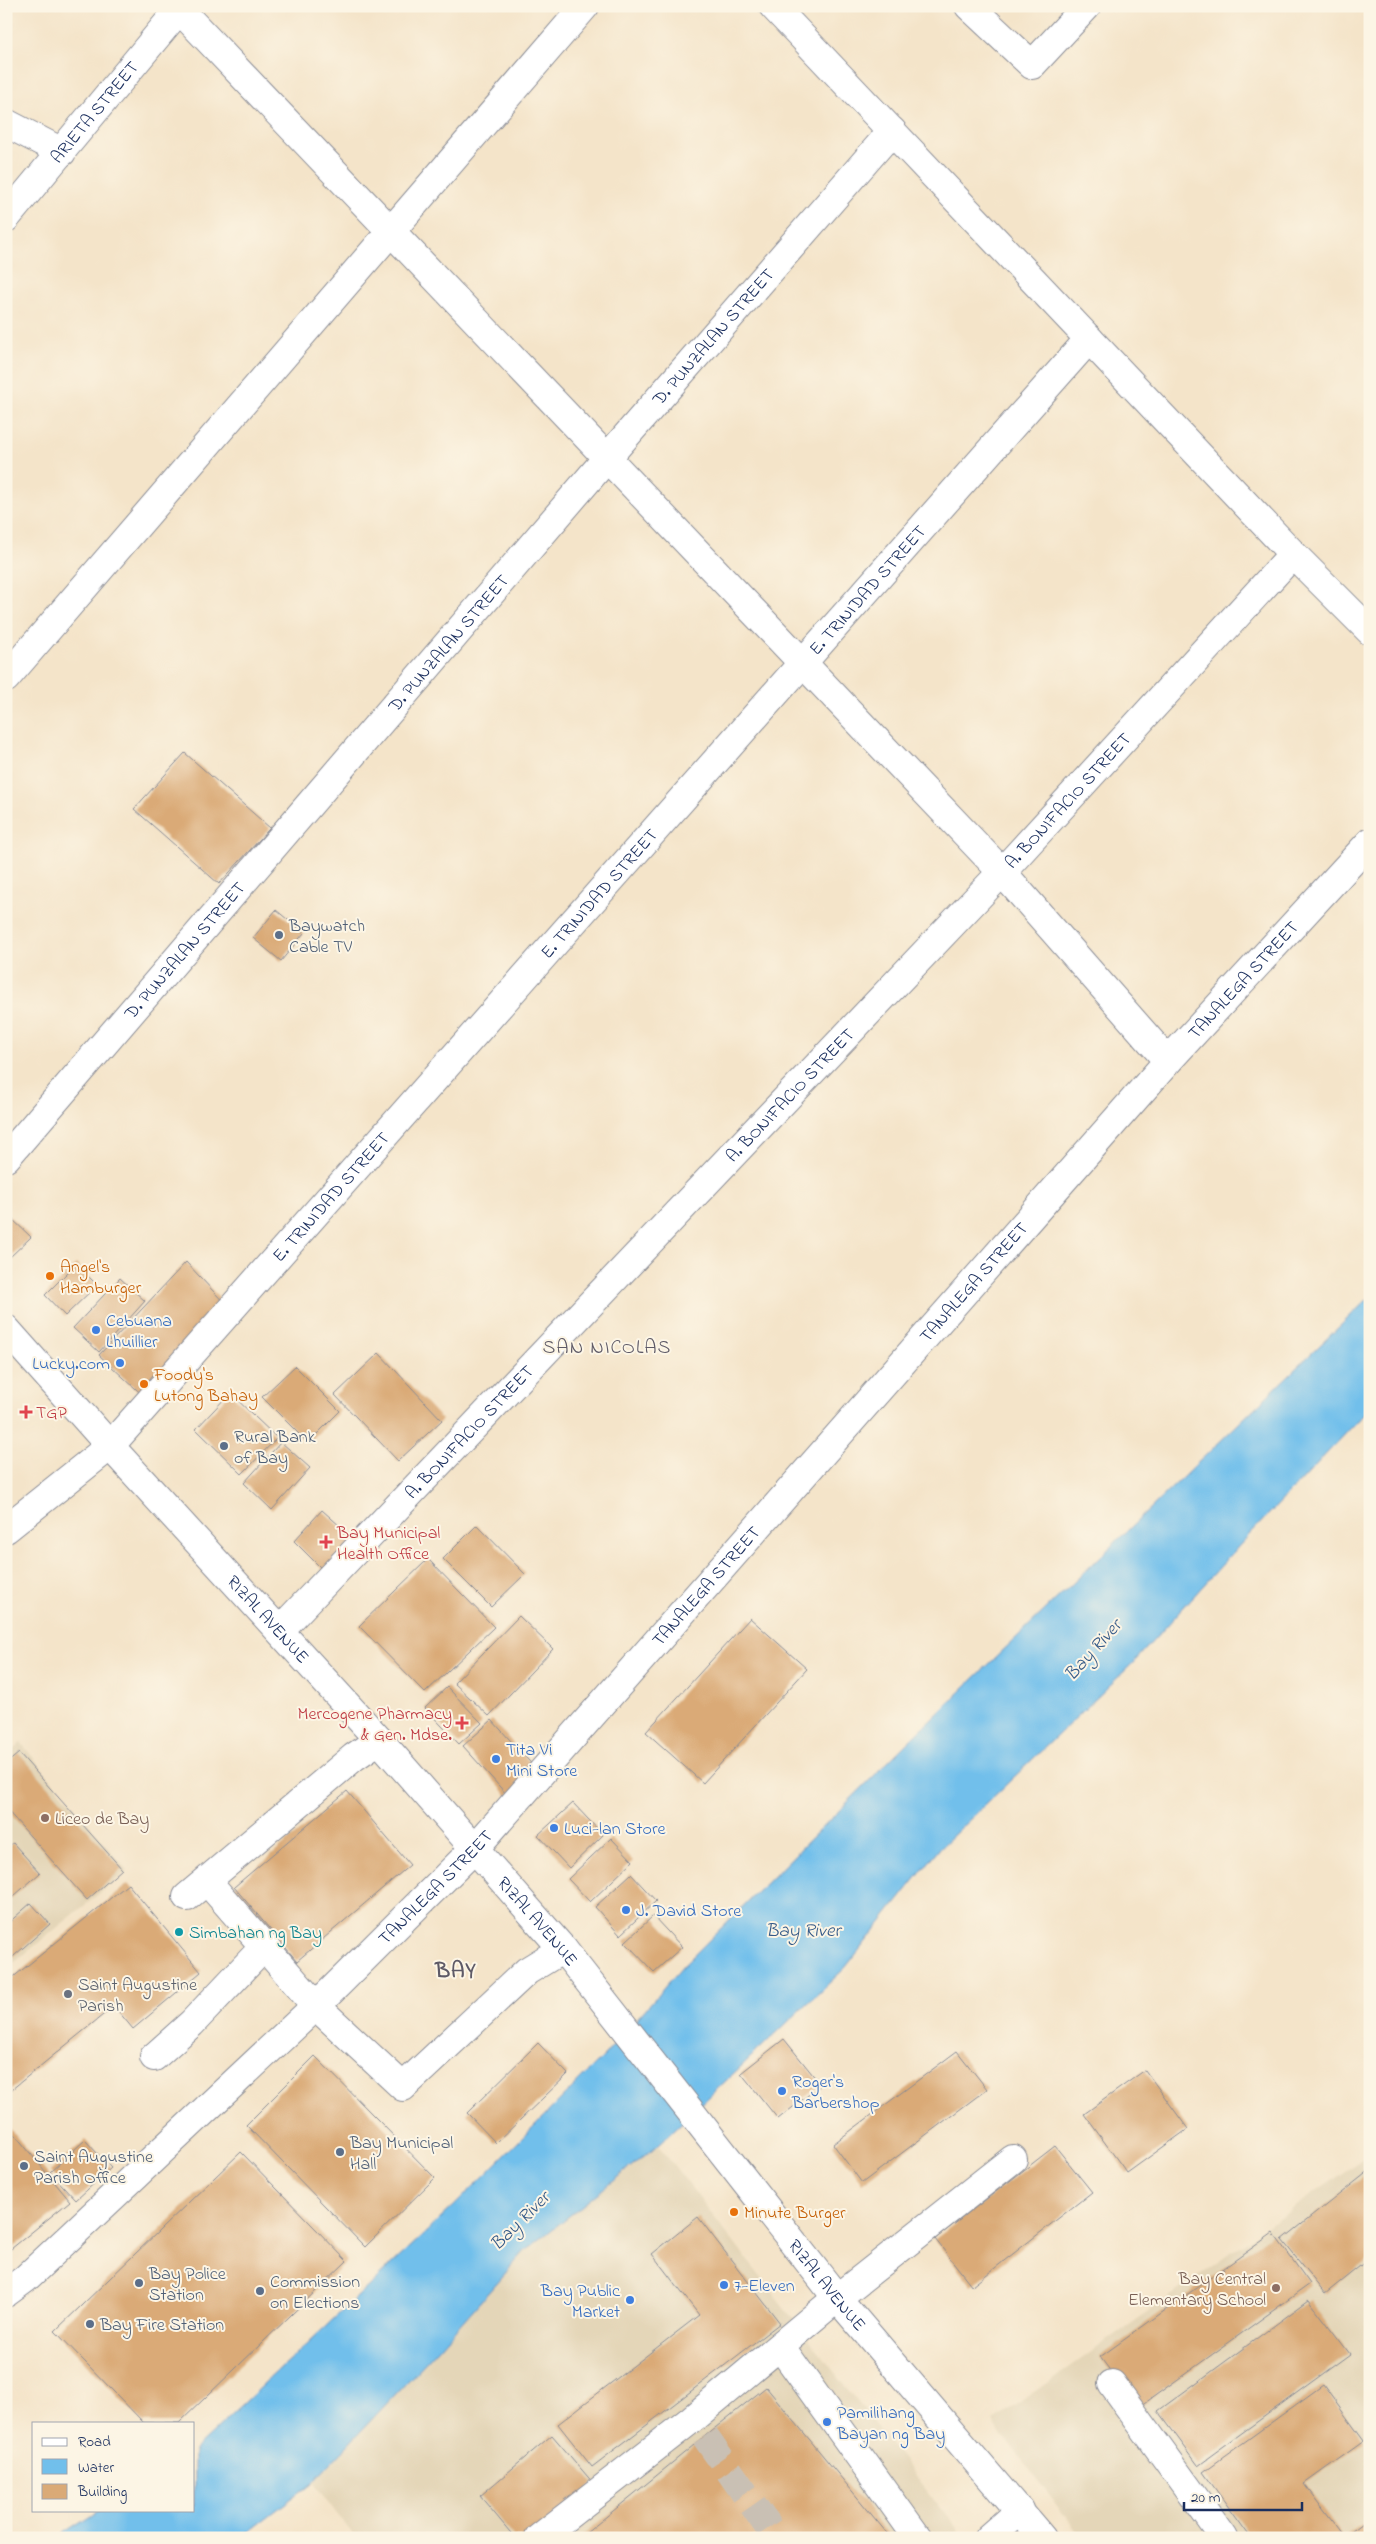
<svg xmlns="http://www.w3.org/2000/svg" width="1376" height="2544" viewBox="0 0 1376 2544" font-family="'Indie Flower',sans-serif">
<rect width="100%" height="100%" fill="#fcf5e5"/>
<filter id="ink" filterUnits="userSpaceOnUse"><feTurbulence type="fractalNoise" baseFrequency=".02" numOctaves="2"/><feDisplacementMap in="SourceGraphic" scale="10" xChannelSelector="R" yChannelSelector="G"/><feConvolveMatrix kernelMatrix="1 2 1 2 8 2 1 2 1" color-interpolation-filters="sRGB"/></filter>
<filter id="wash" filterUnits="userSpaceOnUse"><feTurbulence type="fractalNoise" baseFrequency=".0096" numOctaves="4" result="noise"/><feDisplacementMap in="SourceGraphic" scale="20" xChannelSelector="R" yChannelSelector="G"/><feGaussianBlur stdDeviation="1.12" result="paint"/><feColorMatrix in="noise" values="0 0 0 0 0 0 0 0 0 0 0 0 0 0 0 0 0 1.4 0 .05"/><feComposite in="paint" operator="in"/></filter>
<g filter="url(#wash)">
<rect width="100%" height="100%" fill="#f4e4c9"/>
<g fill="#e4d6b8">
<polygon points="21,1743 127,1871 6,1969 6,1756"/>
<polygon points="658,2145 958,2531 952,2538 355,2538 313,2482 438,2349 525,2251"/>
<polygon points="1370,2154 1370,2538 1082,2538 993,2422"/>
</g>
<polygon fill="#71bfeb" stroke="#4677a4" points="1370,1297 1370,1408 1248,1536 1134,1662 940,1848 845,1968 658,2145 525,2251 438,2349 313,2482 240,2538 57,2538 100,2510 194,2510 194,2450 453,2207 606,2054 685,1964 907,1743"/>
<g id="blocks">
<g fill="#daaa77">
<polygon points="185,753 270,828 219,884 134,809"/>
<polygon points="276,910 304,933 281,961 253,938"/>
<polygon points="10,1217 31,1237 10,1257 6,1253 6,1221"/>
<polygon points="186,1262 229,1308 148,1400 99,1355"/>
<polygon points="76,1264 97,1285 65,1316 45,1295"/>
<polygon points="120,1278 145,1301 99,1352 73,1328"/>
<polygon points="379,1353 442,1420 398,1461 335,1395"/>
<polygon points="295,1366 340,1411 308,1443 262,1397"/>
<polygon points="230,1393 277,1438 242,1474 196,1429"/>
<polygon points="281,1442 310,1468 272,1510 244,1483"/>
<polygon points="322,1510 359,1543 329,1576 294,1541"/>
<polygon points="477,1525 525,1574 491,1607 443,1559"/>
<polygon points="428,1559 494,1627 425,1693 359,1626"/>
<polygon points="519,1616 553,1649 489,1716 454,1683"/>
<polygon points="750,1618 807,1669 703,1783 646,1732"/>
<polygon points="447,1687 482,1723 459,1744 425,1708"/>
<polygon points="492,1720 537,1770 508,1796 463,1746"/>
<polygon points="19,1753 122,1869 87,1900 6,1809 6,1764"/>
<polygon points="347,1791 410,1865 297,1961 234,1887"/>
<polygon points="573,1803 603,1835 569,1868 538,1835"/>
<polygon points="611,1838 633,1861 590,1902 568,1879"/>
<polygon points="13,1843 40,1873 6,1903 6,1848"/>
<polygon points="631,1874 656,1901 620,1935 595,1907"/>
<polygon points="128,1884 201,1972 133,2029 114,2006 6,2094 6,1983"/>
<polygon points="31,1903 50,1924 6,1963 6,1925"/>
<polygon points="653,1916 682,1947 654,1972 625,1942"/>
<polygon points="784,2039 821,2085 778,2119 741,2073"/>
<polygon points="538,2043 568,2074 496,2143 467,2113"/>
<polygon points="957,2051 987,2089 862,2183 833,2144"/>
<polygon points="315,2056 435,2178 365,2247 246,2125"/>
<polygon points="1145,2070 1188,2129 1127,2173 1084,2114"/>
<polygon points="6,2124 70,2201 6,2253"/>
<polygon points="85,2140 111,2168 76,2200 50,2172"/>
<polygon points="1055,2146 1092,2192 972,2286 935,2239"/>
<polygon points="241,2152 347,2261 179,2423 144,2423 55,2331"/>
<polygon points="1370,2170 1370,2258 1325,2294 1282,2240"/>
<polygon points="698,2217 780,2323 592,2467 558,2424 699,2315 652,2254"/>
<polygon points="1273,2233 1310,2284 1138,2408 1100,2357"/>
<polygon points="1309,2300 1350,2354 1198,2465 1158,2411"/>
<polygon points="1323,2385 1364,2441 1304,2484 1344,2537 1370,2518 1370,2538 1251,2538 1203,2472"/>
<polygon points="766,2387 891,2538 580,2538 705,2436"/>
<polygon points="552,2435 594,2484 530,2538 515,2538 480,2496"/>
</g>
</g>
</g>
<g filter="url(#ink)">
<use href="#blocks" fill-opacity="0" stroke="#888a94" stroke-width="1"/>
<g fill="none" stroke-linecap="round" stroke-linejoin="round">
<polyline stroke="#c9c0b4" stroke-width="28" stroke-dasharray="28 14" stroke-linecap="butt" points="705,2436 776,2538"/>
<g stroke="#888a94" stroke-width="30">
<g id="minor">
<polyline points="773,6 1293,554 1370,631"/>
<polyline points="969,6 1032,65 1087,6"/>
<polyline points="179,9 1002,872 1168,1061"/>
<polyline points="6,123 62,152"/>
<path id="s1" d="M 6,218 L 182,6"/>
<polyline points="6,678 585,6"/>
<path id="s2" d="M 6,1158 L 607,458 L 892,131"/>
<path id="s3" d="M 6,1529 L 110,1446 L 1089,339"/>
<path id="s4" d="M 280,1630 L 1002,872 L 1293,554"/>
<polyline points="207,1881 316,2006 403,2087 527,1971 563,1949"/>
<polyline points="187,1897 354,1757 379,1740"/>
<polyline points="154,2057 192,2023 264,1947"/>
<path id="s5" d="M 6,2293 L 25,2279 L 316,2006 L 475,1848 L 1168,1061 L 1370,842"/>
<polyline points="780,2346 918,2538"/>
<polyline points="1112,2384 1224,2538"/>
<polyline points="539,2538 692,2419 837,2298 1013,2159"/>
<polyline points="988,2538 1020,2510"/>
</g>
</g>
<g stroke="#888a94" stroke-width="30">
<g id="major">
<path id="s6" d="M 6,1329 L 110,1446 L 379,1740 L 563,1949 L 837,2298 L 1042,2538"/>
</g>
</g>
<use href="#minor" stroke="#fff" stroke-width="28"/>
<use href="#major" stroke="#fff" stroke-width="28"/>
</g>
</g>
<g fill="#5c6f8a" stroke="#fcf5e5" stroke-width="2">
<circle cx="279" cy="935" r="5"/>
<circle cx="224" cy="1446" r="5"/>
<circle cx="340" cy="2152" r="5"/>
<circle cx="24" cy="2166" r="5"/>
<circle cx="139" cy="2283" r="5"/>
<circle cx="260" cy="2291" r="5"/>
<circle cx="90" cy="2324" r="5"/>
</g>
<g fill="#e8710a" stroke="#fcf5e5" stroke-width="2">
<circle cx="50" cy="1276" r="5"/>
<circle cx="144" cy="1384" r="5"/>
<circle cx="734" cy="2212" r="5"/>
</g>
<g fill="#3f7fe0" stroke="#fcf5e5" stroke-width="2">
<circle cx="96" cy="1330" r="5"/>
<circle cx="120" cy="1363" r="5"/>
<circle cx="496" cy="1759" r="5"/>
<circle cx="554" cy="1828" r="5"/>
<circle cx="626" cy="1910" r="5"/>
<circle cx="782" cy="2091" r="5"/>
<circle cx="724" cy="2285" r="5"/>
<circle cx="630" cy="2300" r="5"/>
<circle cx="827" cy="2422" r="5"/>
</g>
<g fill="#e0444e" stroke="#fcf5e5" stroke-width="2">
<path d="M23.5 1404.5h5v5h5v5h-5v5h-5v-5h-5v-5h5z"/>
<path d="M323.5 1534.5h5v5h5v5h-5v5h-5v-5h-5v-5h5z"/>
<path d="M459.5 1715.5h5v5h5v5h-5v5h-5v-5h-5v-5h5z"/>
</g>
<g fill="#8d6e63" stroke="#fcf5e5" stroke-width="2">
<circle cx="45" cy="1818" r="5"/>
<circle cx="1276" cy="2288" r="5"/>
</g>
<circle fill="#0f9aa8" stroke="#fcf5e5" stroke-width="2" cx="179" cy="1932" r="5"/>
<circle fill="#6b7280" stroke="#fcf5e5" stroke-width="2" cx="68" cy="1994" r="5"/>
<g text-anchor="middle" stroke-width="4" stroke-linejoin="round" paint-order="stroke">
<g font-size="18" fill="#1b2f5e" stroke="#fcf5e5">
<text dy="6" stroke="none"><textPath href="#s1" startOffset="138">ARIETA STREET</textPath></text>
<text dy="6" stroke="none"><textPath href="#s2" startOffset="1084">D. PUNZALAN STREET</textPath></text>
<text dy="6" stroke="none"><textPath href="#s3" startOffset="1276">E. TRINIDAD STREET</textPath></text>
<text dy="6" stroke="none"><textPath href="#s2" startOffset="679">D. PUNZALAN STREET</textPath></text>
<text dy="6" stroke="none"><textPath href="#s4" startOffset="1144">A. BONIFACIO STREET</textPath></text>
<text dy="6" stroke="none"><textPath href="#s3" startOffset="871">E. TRINIDAD STREET</textPath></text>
<text dy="6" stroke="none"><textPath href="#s2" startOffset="274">D. PUNZALAN STREET</textPath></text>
<text dy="6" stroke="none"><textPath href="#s5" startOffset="1806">TANALEGA STREET</textPath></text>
<text dy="6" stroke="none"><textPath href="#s4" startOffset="739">A. BONIFACIO STREET</textPath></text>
<text dy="6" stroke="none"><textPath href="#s3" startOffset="466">E. TRINIDAD STREET</textPath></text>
<text dy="6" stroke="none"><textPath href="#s5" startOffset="1401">TANALEGA STREET</textPath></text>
<text dy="6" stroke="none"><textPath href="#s4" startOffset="274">A. BONIFACIO STREET</textPath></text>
<text dy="6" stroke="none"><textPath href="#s5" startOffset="996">TANALEGA STREET</textPath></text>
<text dy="6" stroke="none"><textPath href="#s6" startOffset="391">RIZAL AVENUE</textPath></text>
<text dy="6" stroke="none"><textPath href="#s5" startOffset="591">TANALEGA STREET</textPath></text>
<text dy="6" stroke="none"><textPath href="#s6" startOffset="796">RIZAL AVENUE</textPath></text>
<text dy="6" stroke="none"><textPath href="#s6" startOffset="1261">RIZAL AVENUE</textPath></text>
</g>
<g font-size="18" fill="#4e5e75" stroke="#fcf5e5" text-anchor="start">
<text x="289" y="931">Baywatch<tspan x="289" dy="21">Cable TV</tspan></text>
<text x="234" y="1442">Rural Bank<tspan x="234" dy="21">of Bay</tspan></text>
<text x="350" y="2148">Bay Municipal<tspan x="350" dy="21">Hall</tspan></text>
<text x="34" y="2162">Saint Augustine<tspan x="34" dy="21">Parish Office</tspan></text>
<text x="149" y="2279">Bay Police<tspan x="149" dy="21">Station</tspan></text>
<text x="270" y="2287">Commission<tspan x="270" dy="21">on Elections</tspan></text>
<text x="100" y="2330">Bay Fire Station</text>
</g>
<g font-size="18" fill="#c56008" stroke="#fcf5e5" text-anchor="start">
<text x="60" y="1272">Angel's<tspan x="60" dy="21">Hamburger</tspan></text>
<text x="154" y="1380">Foody's<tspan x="154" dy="21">Lutong Bahay</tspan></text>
<text x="744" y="2218">Minute Burger</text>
</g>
<g font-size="18" fill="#366cbe" stroke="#fcf5e5" text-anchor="start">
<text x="106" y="1326">Cebuana<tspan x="106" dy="21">Lhuillier</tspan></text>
<text x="110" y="1369" text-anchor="end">Lucky.com</text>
<text x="506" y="1755">Tita Vi<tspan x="506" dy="21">Mini Store</tspan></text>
<text x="564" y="1834">Luci-lan Store</text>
<text x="636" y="1916">J. David Store</text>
<text x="792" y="2087">Roger's<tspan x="792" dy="21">Barbershop</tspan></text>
<text x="734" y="2291">7-Eleven</text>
<text x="620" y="2296" text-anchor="end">Bay Public<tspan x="620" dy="21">Market</tspan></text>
<text x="837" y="2418">Pamilihang<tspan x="837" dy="21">Bayan ng Bay</tspan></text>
</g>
<g font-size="18" fill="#be3a42" stroke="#fcf5e5" text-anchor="start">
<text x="36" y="1418">TGP</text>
<text x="337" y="1538">Bay Municipal<tspan x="337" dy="21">Health Office</tspan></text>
<text x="452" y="1719" text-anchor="end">Mercogene Pharmacy<tspan x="452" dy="21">&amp; Gen. Mdse.</tspan></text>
</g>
<g font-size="18" fill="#785e54" stroke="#fcf5e5" text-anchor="start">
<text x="55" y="1824">Liceo de Bay</text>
<text x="1266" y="2284" text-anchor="end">Bay Central<tspan x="1266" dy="21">Elementary School</tspan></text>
</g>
<g font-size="18" fill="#0d838f" stroke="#fcf5e5" text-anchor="start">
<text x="189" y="1938">Simbahan ng Bay</text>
</g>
<g font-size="18" fill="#5b616d" stroke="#fcf5e5" text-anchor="start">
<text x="78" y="1990">Saint Augustine<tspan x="78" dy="21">Parish</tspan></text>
</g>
<g font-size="19" font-style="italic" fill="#355a88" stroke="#fcf5e5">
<text transform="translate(1092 1649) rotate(-48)" y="7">Bay River</text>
<text x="803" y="1936">Bay River</text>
<text transform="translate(519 2220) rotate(-45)" y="7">Bay River</text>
</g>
<g font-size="20" letter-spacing="1" fill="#5e5a67" stroke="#fcf5e5">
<text x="607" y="1353">SAN NICOLAS</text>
</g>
<g font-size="22" font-weight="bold" letter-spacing="1" fill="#5e5a67" stroke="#fcf5e5">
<text x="456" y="1977">BAY</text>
</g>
</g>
<rect width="1376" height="2544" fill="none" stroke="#fcf5e5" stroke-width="25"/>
<rect x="32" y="2422" width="162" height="90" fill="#fcf5e5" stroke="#a2a6af"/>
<rect x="42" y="2438" width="25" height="8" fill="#ffffff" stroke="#a2a6af"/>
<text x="78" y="2446" font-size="15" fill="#1b2f5e">Road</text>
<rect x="42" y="2459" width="25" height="15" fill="#71bfeb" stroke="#a2a6af"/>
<text x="78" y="2472" font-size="15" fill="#1b2f5e">Water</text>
<rect x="42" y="2484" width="25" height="15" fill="#daaa77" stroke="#a2a6af"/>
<text x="78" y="2496" font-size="15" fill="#1b2f5e">Building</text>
<path d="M1184 2502v8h118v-8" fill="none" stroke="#1b2f5e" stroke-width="2.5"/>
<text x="1191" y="2502" font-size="15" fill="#1b2f5e" stroke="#fcf5e5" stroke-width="4" paint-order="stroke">20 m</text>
</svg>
